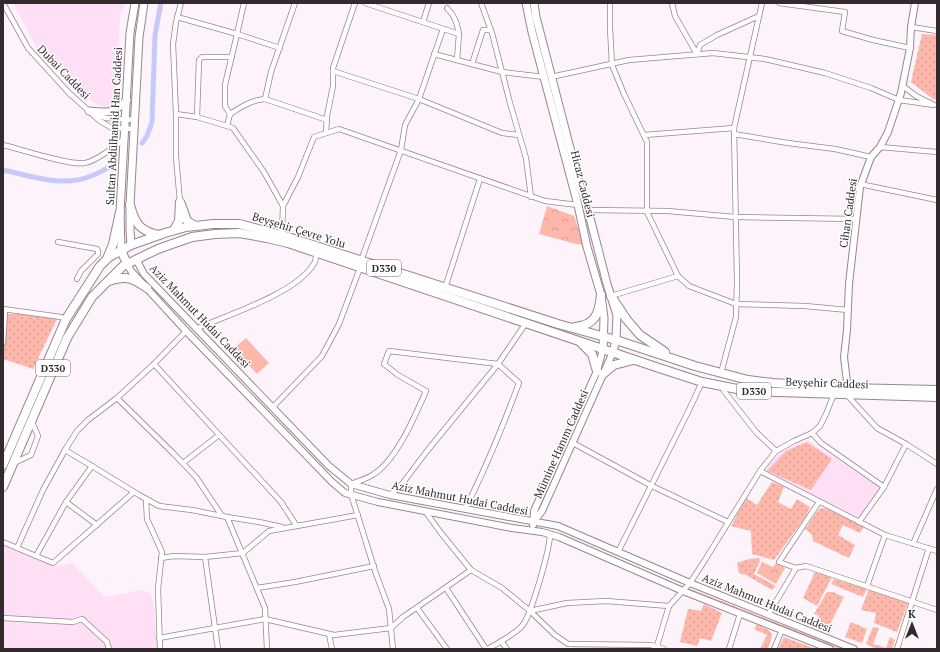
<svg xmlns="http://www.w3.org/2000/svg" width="940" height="652" viewBox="0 0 940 652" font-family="'PT Serif',serif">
<defs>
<pattern id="grass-dots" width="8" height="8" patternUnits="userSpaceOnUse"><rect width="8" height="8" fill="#fdb8ab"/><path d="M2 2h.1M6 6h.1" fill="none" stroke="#d99e93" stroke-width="1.8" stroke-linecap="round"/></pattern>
<pattern id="forest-crowns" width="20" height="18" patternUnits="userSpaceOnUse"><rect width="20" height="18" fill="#fdb8ab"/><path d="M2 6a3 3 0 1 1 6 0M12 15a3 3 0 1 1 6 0" fill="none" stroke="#d99e93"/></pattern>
</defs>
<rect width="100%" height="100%" fill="#fdf3fa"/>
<g fill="#ffdff6">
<polygon points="13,3 125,3 120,17 116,104 107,109 93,102 62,74 35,45"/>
<polygon points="807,440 881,488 861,516 857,516 767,473 765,470 775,457 785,450"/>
<polygon points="3,546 54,566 72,563 105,597 142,590 151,593 154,607 157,649 3,649"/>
</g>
<g fill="url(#grass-dots)">
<polygon points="922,34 937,35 937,100 933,99 911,82"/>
<polygon points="7,314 27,314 57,319 33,369 3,359"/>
<polygon points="807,442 832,459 811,490 767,471 786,451"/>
<polygon points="772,482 784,487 778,502 791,509 797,499 810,507 806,516 774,560 752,554 751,531 731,526 746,498 757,505"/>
<path d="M 821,508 L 827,509 L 864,527 L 860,533 L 843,525 L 838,535 L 855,545 L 849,558 L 813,541 L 812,535 L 805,529 C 811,523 814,513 821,508 Z"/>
<polygon points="759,558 760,561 754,574 776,586 772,590 746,575 739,573 737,563 749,559"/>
<polygon points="815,572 832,577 817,606 803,598"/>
<polygon points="834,579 867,589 863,597 831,584"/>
<polygon points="688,588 844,649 839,649 687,590"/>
<polygon points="869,589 908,603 897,632 874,623 876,613 861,610"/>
<polygon points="827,592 833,592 844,597 827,630 816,626 819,616 814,614"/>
<polygon points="704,604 722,613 711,641 700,638 697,646 680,642 688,609 701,611"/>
<polygon points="851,622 867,629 862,643 845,637"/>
<polygon points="757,624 770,631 772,636 768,649 760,649 767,635 754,629"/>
<polygon points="873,627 879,628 873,644 886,648 890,637 895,640 892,649 877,649 866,644"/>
<polygon points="784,637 816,649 778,649"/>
</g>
<g fill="url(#forest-crowns)">
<polygon points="547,206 574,216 584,245 576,244 539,234"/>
<polygon points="762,562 773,567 776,563 785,568 776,584 757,573"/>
</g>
<polygon fill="#fdb8ab" points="246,338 269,363 257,374 233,349"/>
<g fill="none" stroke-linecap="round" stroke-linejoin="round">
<g stroke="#c6c9fa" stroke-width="5">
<polyline points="142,143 147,136 152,122 155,35 161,3"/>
<path d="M 3,170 C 32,176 62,188 91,176 C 99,173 108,168 116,163"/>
</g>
<g stroke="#9a8493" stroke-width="6">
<g id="minor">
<polyline points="3,3 28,48 69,93 100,121 112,128 134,129"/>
<polyline points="365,3 459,34 457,60"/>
<polyline points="481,3 492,33 510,103 526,158 531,197"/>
<polyline points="610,3 610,28 612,65 624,94 647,142 647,212 678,276 689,286 736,304 805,306 848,310"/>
<polyline points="672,3 675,16 697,54"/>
<polyline points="779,3 845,12 842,31 873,40 910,48"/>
<path d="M 447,8 C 455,16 457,23 459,34"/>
<polyline points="177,17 237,34 244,3"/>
<polyline points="423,22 429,3"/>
<polyline points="911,27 937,31"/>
<polyline points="434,54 502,72 544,77"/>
<polyline points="697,54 700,45 717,35 759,16"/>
<polyline points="472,64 483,30 491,30"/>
<polyline points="333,71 419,99 443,29"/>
<polyline points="551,77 629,60 713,53 765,59 825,73 871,88 899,100 934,105 916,96 903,86"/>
<polyline points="265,99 327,120"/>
<polyline points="93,113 105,118 135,120"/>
<path d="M 176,114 L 197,117 L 227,126 L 230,114 C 241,107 251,100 265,99 L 271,72 L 295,3"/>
<polyline points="230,114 225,106 225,85 237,34 280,48"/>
<polyline points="197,117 199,60 202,57 232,57"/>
<polyline points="227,126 233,128 240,138 264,172 283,206 282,235"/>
<polyline points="326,133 327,116 333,86 333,68 355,3"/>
<polyline points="734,134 788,143 835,149 871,157"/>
<polyline points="644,135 734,128"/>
<path d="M 3,145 C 20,149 70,166 85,163 C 96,161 116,146 125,138"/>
<polyline points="880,147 937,152"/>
<polyline points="860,184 937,200"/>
<polyline points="180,202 176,157 176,114 173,44 176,22 181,3"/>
<polyline points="283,206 298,177 314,137 339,129 545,201 578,205"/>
<polyline points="588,210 668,211 735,217 856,219"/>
<polyline points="58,242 97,249 98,251 98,254 81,271 77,279"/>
<polyline points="361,261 401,150 405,125 419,99 502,133 519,135"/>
<polyline points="445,288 480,179"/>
<polyline points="611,296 678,276"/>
<polyline points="3,309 61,317 66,319"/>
<path d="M 198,328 C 228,315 296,293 313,265 C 316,262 316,258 316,254"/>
<polyline points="3,343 5,310"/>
<polyline points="154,364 186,331"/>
<polyline points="721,373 736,317 737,281 734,128 762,3"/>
<polyline points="722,387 724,391 756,432 776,451"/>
<polyline points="847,395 877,428 906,444 884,487"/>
<polyline points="273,407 322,356 339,324 360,268"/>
<polyline points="812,433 821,443 884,487 859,522"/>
<polyline points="573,443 652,486 728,522"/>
<polyline points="906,444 937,464"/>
<polyline points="14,463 31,455 38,436 32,422"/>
<polyline points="183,463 219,435"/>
<polyline points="92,466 65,450 77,431 88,420 117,398"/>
<polyline points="760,471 885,535 937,551"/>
<polyline points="390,495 402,484 427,451 498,364 526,323"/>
<polyline points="146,500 147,519 162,552 158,589 160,649"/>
<polyline points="66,502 97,525"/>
<polyline points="425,511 441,533 471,570"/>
<polyline points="222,516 196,477 173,453 117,398 154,364 281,502 296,525"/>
<polyline points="227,517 259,522 282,527"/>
<polyline points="3,542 36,556 66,502 92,466 139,495 159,506 192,510 227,517 265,608 267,649"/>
<polyline points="913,544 937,489"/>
<polyline points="17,548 43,490 65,450"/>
<polyline points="618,552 689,410 702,382"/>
<polyline points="36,556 53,563 134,492"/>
<polyline points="161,558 174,556 205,557"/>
<polyline points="796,568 806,566 937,610"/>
<polyline points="867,586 885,535"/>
<polyline points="257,588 295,582 374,566"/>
<polyline points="446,588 486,649"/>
<polyline points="417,608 447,649"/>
<polyline points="768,615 796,568 779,562 819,502"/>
<polyline points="3,618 73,622 82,619 107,642 109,649"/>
<polyline points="329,634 332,649"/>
<polyline points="159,638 265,619 334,635 391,628 403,617 471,570 502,588 530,611"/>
<polyline points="501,641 507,649"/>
<polyline points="218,649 205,557 243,553 269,531 358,515"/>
<path d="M 393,649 L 389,609 L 375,571 L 351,494 L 351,484 C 358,481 367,479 374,474 C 397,459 415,416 426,391 L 398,375 L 384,364 L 389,351 L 498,364 L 519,383 C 503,426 486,468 465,509"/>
<path d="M 488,649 C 498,643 515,634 522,626 C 531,616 550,549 550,534"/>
<polyline points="656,649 669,606 690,583 705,560 760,471 776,451 794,441 812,433 820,426 826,414 834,394"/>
<polyline points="664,649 651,645 568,644 555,635 530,611 567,603 606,601 669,606"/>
<polyline points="729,649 740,614"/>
<polyline points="774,649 782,630"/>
<polyline points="897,649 929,548"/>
</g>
</g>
<g stroke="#9a8493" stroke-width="8">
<g id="tertiary">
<polyline points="136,259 144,274 329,466 351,484 390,495 558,526 690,583 854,649"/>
<polyline points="127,264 131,271 186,331 332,482 345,493 378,502 512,528 542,532 559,537 683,591 830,649"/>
<polyline points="846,388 847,382 844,357 847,330 849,284 860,187 871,157 880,147 888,132 901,93 910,48 911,27 915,3"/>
<polyline points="533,522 542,511 613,352"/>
<polyline points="533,525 534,511 597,371 603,349"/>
</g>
</g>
<g stroke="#9a8493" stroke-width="9">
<g id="secondary">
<polyline points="526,3 532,32 578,205 587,247 601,295 604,318 603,349"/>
<polyline points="534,3 536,17 579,183 588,210 607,284 617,315 616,340 613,352"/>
</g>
</g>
<g stroke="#9a8493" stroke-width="9">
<g id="primary">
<path d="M 89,111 C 109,113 113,114 127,100"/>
<polyline points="131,245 130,231 130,205 139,37 144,3"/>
<polyline points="121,250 120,212 130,33 135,3"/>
</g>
</g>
<g stroke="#9a8493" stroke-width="10">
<g id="trunk">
<polyline points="181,204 187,221 195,226"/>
<path d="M 130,205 C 135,223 139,231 159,235"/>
<polyline points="174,230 179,221 180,202"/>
<polyline points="121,250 127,264"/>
<polyline points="107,259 113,244 120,212"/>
<path d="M 109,281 C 126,275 133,278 147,288"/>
<polyline points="611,296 627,320 640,335 665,352"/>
<path d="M 575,327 C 596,325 599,313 601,295"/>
<polyline points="581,343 592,354 597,371"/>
<polyline points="603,374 614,365 633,360"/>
<polyline points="3,465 66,319 100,266 109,257 131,245 165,233 186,227 213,224 239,224 282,235 558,324 616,340 695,366 748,380 773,383 846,388 937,390"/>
<polyline points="3,487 67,338 92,297 123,266 158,249 192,237 215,234 239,233 267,238 288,243 659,368 702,382 747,391 937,397"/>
</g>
</g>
<use href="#minor" stroke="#fff" stroke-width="4.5"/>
<use href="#tertiary" stroke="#fff" stroke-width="6"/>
<use href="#secondary" stroke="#fff" stroke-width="7"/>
<use href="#primary" stroke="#fff" stroke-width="7"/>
<use href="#trunk" stroke="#fff" stroke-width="8"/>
</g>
<g text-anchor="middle" stroke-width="3" stroke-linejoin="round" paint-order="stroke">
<g fill="#fff" stroke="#706a6e" stroke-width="1">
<rect x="367" y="260" width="34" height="16" rx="3"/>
<rect x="36" y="360" width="34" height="16" rx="3"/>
<rect x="737" y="383" width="34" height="16" rx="3"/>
</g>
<g font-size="10" font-weight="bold" fill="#332a30">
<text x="384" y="272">D330</text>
<text x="53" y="372">D330</text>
<text x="754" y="395">D330</text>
</g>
<g font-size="11" fill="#332a30" stroke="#fff">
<text transform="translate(64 72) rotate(46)" y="4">Dubai Caddesi</text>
<text transform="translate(114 126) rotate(-87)" y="4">Sultan Abdülhamid Han Caddesi</text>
<text transform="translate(583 184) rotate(76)" y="4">Hicaz Caddesi</text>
<text transform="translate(848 213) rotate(-82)" y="4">Cihan Caddesi</text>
<text transform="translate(299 230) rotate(17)" y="4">Beyşehir Çevre Yolu</text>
<text transform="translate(200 316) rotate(46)" y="4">Aziz Mahmut Hudai Caddesi</text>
<text transform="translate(827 383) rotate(2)" y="4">Beyşehir Caddesi</text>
<text transform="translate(561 444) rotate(-66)" y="4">Mümine Hanım Caddesi</text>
<text transform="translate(460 498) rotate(11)" y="4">Aziz Mahmut Hudai Caddesi</text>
<text transform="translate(767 603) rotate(22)" y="4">Aziz Mahmut Hudai Caddesi</text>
</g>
</g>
<rect width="940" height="652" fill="none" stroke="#332a30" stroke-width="8"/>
<g transform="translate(912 624)" stroke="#ffffff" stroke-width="3" paint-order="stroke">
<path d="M0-3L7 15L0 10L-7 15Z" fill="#332a30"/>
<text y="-6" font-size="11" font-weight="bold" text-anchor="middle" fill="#332a30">K</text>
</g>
</svg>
